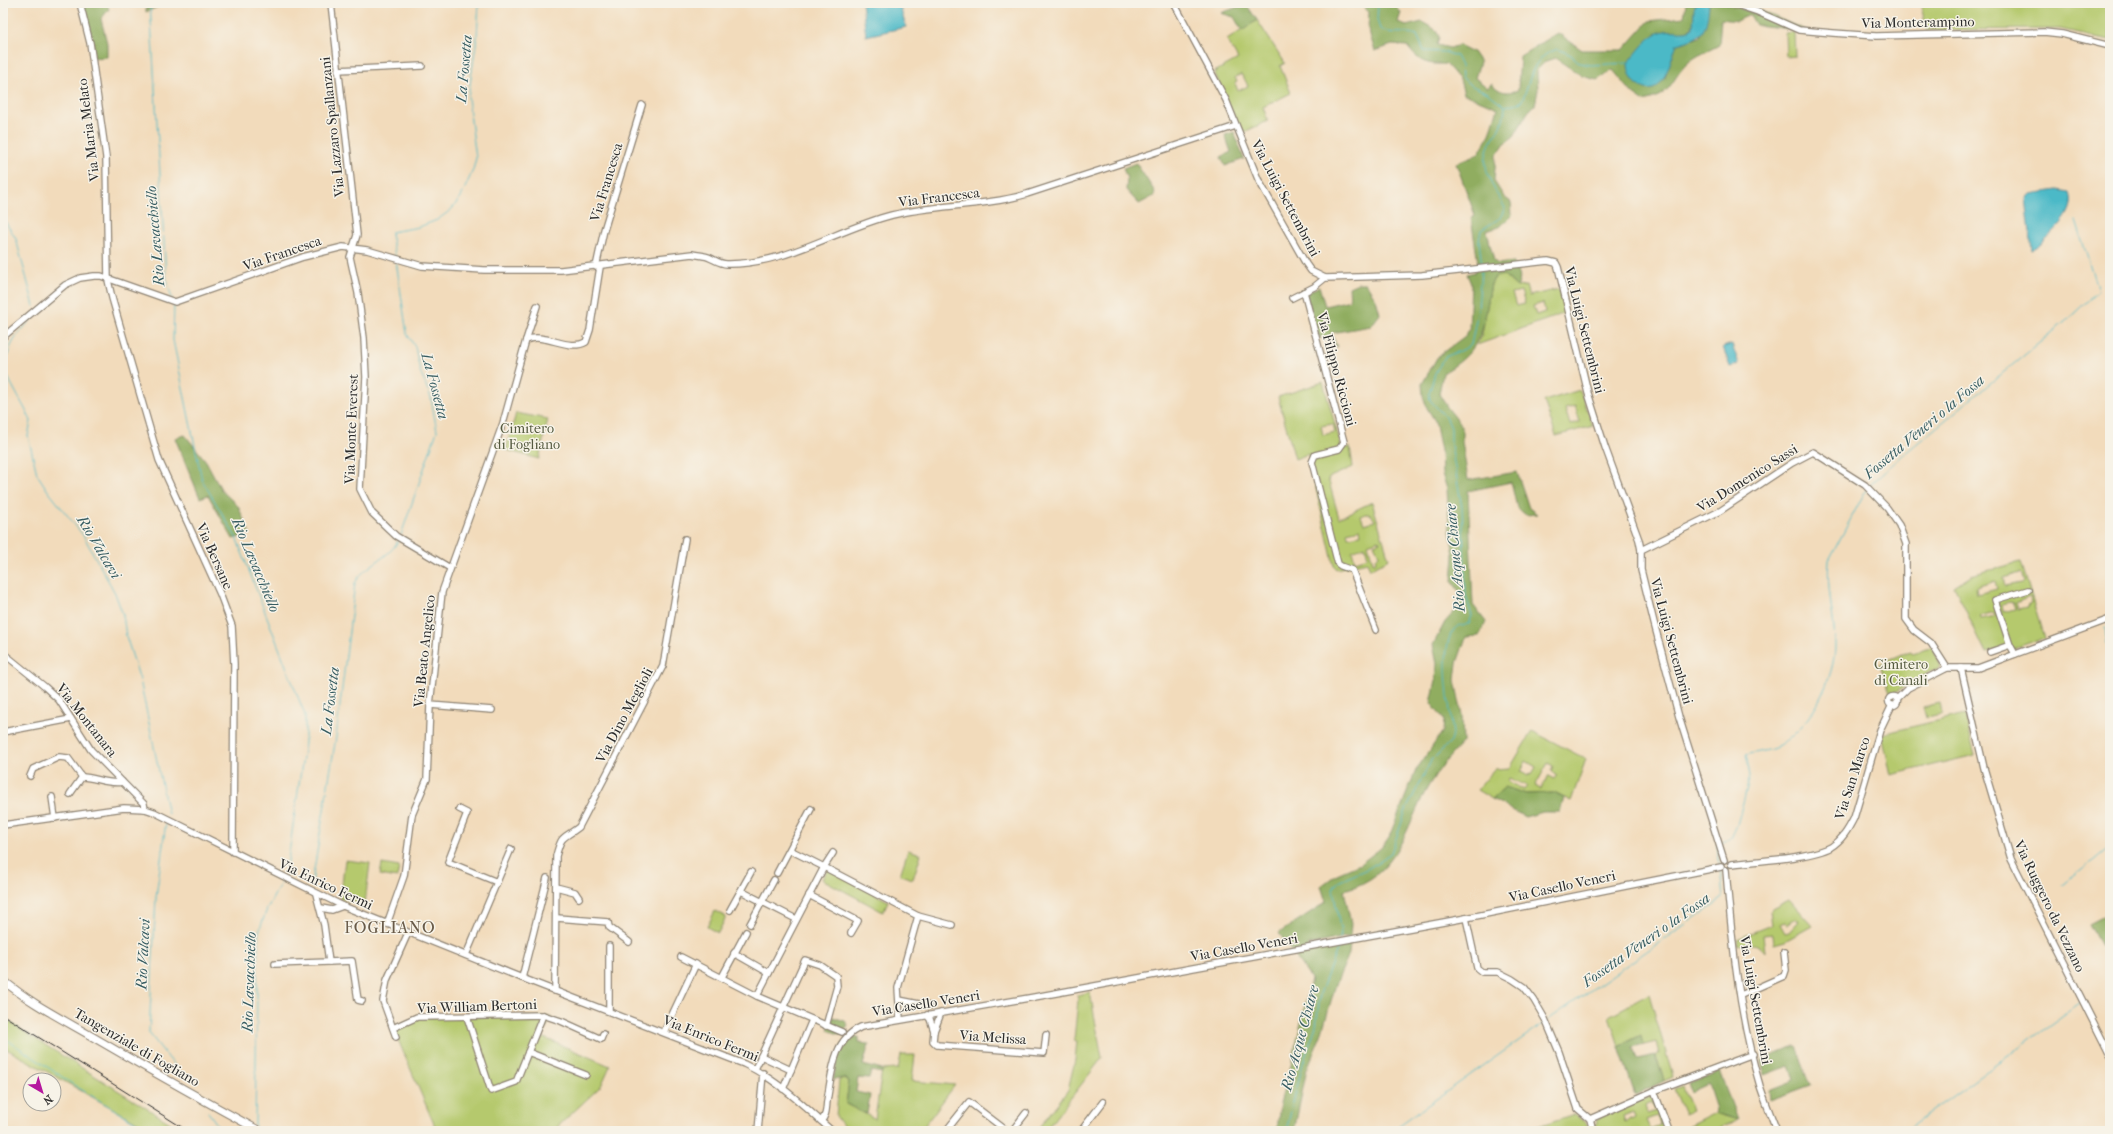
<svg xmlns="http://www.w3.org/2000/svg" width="2113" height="1134" viewBox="0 0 2113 1134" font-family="'IM FELL French Canon',serif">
<rect width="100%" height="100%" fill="#f7f3e8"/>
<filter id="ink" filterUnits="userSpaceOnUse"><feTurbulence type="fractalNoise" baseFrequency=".025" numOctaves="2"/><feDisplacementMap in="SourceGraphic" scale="8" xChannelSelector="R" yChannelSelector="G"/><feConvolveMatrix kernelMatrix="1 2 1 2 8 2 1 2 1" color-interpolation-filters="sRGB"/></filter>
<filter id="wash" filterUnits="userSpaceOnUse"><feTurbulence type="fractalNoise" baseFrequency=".012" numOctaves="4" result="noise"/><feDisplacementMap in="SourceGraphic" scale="16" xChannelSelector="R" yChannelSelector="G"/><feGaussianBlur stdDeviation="0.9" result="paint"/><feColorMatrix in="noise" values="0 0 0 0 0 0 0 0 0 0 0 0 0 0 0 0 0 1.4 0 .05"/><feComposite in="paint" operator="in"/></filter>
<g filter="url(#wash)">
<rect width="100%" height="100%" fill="#f2dbbb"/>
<g fill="#b5c96d" stroke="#707a4c" fill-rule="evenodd">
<polygon points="1920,3 2110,3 2110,40 2060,29 1927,30"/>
<path d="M 1257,20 L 1285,63 L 1280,66 L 1291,93 L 1263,107 L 1268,121 L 1242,133 L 1214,72 L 1238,59 L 1227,40 ZM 1242,74 L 1248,86 L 1238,91 L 1235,83 L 1237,82 L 1235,77 Z"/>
<polygon points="1794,32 1795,56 1786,57 1785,33"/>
<path d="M 1504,275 L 1517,287 L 1526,286 L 1529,296 L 1559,289 L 1565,313 L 1477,345 L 1482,334 L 1491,284 L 1495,277 ZM 1521,291 L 1525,304 L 1516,306 L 1512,293 ZM 1543,303 L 1545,312 L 1536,315 L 1533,306 Z"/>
<path d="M 1323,382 L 1342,449 L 1350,447 L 1353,467 L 1328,478 L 1339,518 L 1372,502 L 1389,559 L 1370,569 L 1367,562 L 1337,569 L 1334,566 L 1308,454 L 1295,459 L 1278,397 ZM 1333,424 L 1335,432 L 1323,435 L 1321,426 ZM 1365,514 L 1371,514 L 1375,521 L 1364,524 L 1361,516 ZM 1360,529 L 1361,535 L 1348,537 L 1347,532 ZM 1379,540 L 1380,542 L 1374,544 L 1379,555 L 1375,559 L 1376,562 L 1373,563 L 1368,544 ZM 1365,546 L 1368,557 L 1355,561 L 1352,551 Z"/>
<path d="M 1580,390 L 1593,426 L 1556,436 L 1544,401 ZM 1575,406 L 1580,422 L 1570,425 L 1565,409 Z"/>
<polygon points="516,413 548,419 539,459 506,450"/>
<path d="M 2021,562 L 2044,638 L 2013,649 L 2010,646 L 1986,653 L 1954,586 L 1971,575 ZM 2020,573 L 2022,575 L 2024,581 L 2022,583 L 2005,586 L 2003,578 ZM 1995,581 L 1997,589 L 1977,594 L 1976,587 ZM 2029,597 L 2031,603 L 2027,605 L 2027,607 L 2018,609 L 2016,603 ZM 2010,602 L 2014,603 L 2016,609 L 2003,612 L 2002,604 ZM 1994,612 L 1995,616 L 1980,619 L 1979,616 Z"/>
<polygon points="1932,647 1940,667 1891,694 1879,664 1910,651 1912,654"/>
<polygon points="1940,703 1942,714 1926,717 1923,707"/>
<polygon points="1965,714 1975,755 1891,775 1882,734"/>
<path d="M 1532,731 L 1586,759 L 1571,801 L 1554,793 L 1526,794 L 1505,787 L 1492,799 L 1477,790 L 1495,769 L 1510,768 ZM 1526,761 L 1536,767 L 1532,774 L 1530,773 L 1528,776 L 1521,772 ZM 1548,763 L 1553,766 L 1551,771 L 1557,775 L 1554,779 L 1548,776 L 1541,789 L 1535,786 ZM 1509,778 L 1527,786 L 1524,790 L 1508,781 Z"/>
<polygon points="908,850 921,854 913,879 900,875"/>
<polygon points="345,860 370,863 365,903 340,899"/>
<polygon points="382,864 399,867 397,878 380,875"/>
<polygon points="828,869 888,901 883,912 822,879"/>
<path d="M 1789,900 L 1812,926 L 1785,941 L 1774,944 L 1773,934 L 1763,935 L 1765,952 C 1757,941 1750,944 1738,946 L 1737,939 L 1772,925 L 1770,910 ZM 1796,918 L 1799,921 L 1789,932 L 1785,933 L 1780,924 L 1786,921 L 1787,924 Z"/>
<polygon points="715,911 726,917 718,933 707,927"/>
<polygon points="1090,992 1102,1058 1045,1131 1036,1131 1068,1090 1075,1060 1077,1041 1074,1040 1078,1000 1077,995"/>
<polygon points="1649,994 1673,1077 1664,1081 1656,1055 1659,1054 1656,1042 1644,1045 1641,1035 1619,1046 1609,1016"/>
<polygon points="3,1017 26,1033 183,1131 153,1131 3,1047"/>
<polygon points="417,1017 551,1017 542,1037 610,1066 601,1086 553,1131 437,1131 393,1028"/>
<polygon points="901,1055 915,1055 912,1081 955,1085 922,1129 924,1131 847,1131 836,1116 839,1080 844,1078 849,1081 846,1104 875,1119 882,1070 898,1069"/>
<polygon points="1682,1086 1692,1112 1685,1115 1674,1089"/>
<path d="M 1651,1096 L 1667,1131 L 1595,1131 L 1597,1119 ZM 1652,1102 L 1656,1111 L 1647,1114 L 1645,1105 ZM 1633,1112 L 1635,1118 L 1631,1120 L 1630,1118 L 1625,1122 L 1623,1116 ZM 1657,1116 L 1660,1125 L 1650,1129 L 1646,1120 Z"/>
<polygon points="1715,1113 1738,1120 1713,1131 1684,1131 1683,1129"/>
<polygon points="1574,1114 1587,1124 1589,1131 1523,1131"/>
</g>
<g fill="#90ad60" stroke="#5e6c46">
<polygon points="82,3 106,3 109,9 101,19 107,43 107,57 94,58 93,43"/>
<polygon points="146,3 162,3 162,5 146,12"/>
<path d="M 1359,3 L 1393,3 L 1401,13 L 1398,22 L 1406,26 L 1422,22 L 1436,30 L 1439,37 L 1437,45 L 1450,48 L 1459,45 L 1473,52 L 1480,62 L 1475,78 L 1488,88 L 1491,84 C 1501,92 1505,94 1518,90 L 1520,56 L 1558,33 L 1582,50 L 1623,50 L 1649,21 L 1684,17 L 1686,3 L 1696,3 C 1694,8 1694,12 1694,18 C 1695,36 1677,31 1665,31 L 1665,78 L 1670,57 L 1677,44 L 1700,37 L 1709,5 L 1708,3 L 1725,3 L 1790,27 L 1731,3 L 1750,3 L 1761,11 L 1808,31 L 1756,25 L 1750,15 L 1736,21 L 1721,19 L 1719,45 C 1709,51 1697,55 1689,62 C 1669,80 1674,95 1643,101 L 1633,94 L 1613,70 L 1597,80 L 1582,76 L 1555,58 L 1546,61 L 1537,70 L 1538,90 L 1535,105 L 1528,112 L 1514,136 L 1505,143 L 1496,156 L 1494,181 L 1504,197 L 1511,202 L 1512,215 L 1501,226 L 1487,231 L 1494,261 L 1498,264 L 1513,262 C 1518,271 1523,277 1517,287 L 1504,275 L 1495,277 L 1491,284 C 1483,327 1485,349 1443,373 L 1439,394 L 1447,407 L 1462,426 L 1462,441 L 1468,480 L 1517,472 L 1529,508 L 1537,514 L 1526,515 L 1517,508 L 1511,482 L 1468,491 L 1473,605 L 1486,622 L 1479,636 L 1466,637 L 1457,663 L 1455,680 L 1462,715 L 1463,742 C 1450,755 1439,769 1429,785 C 1404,828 1400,876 1344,890 L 1351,924 L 1350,936 L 1308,945 L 1311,950 L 1350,944 L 1349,954 L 1336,984 L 1321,1035 L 1307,1069 L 1294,1131 L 1277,1131 L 1280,1103 L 1292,1062 L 1311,979 L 1279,933 L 1326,902 L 1321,886 L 1337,874 L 1360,864 L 1381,848 L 1389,837 L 1416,770 L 1443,731 L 1444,720 L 1431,703 L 1436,680 L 1437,664 L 1433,645 L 1445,622 L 1457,609 L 1461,594 L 1452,581 L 1454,555 L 1449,524 L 1447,489 L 1442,474 L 1441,451 L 1435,421 L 1427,408 L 1423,396 L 1422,384 L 1438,356 L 1465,336 L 1469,330 L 1471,284 L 1467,274 L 1475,272 L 1478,263 L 1471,218 L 1475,215 L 1456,163 L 1478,154 L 1490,134 L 1498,108 L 1464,94 L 1460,80 L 1446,64 C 1426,65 1419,62 1407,46 L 1392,45 L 1375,51 L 1368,29 L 1369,12 Z"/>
<polygon points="1246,4 1257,20 1242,31 1234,17 1221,13"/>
<polygon points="1234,132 1244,159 1225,166 1221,157 1231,152 1225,135"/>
<polygon points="1136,163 1155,192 1154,196 1139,204 1126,190 1127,179 1123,168"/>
<polygon points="1358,283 1365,283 1376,299 1380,314 1371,326 1331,333 1337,347 1318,336 1306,294 1319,286 1325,306 1350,300 1349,287"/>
<polygon points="185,435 206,461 222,491 238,506 250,534 233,539 208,495 200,498 175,438"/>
<polygon points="1505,787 1526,794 1554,793 1564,798 1560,812 1543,812 1525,817 1492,799"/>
<polygon points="2110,913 2110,963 2089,924"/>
<polygon points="833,1017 845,1021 848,1025 841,1035 828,1030"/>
<polygon points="1642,1035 1644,1045 1633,1048 1637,1059 1656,1055 1664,1081 1635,1095 1619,1046"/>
<polygon points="849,1037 859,1037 859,1043 869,1044 863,1065 882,1070 882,1073 871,1071 869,1079 858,1078 856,1092 870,1095 867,1114 846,1104 849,1081 844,1078 833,1080 840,1048"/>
<polygon points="1796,1046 1811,1085 1770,1100 1769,1090 1794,1080 1789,1066 1765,1075 1761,1060"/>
<polygon points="1719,1072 1738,1120 1715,1113 1716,1108 1708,1084 1691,1092 1688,1083"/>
</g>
<g fill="#4cb9c7" stroke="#3c7279">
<polygon points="862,3 899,3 906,27 866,36"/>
<path d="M 1696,3 L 1708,3 L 1709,5 C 1706,33 1704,37 1677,44 C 1670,59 1663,104 1638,85 C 1631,80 1628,72 1628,63 C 1638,52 1649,33 1665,31 C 1675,29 1684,34 1693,28 L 1694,8 Z"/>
<path d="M 2057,190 L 2070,192 C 2078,214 2051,233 2037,248 L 2032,250 L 2026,198 L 2030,194 Z"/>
<polygon points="1732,344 1739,364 1730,367 1723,347"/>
</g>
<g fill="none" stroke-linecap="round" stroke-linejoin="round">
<g stroke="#4cb9c7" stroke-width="1">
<polyline points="150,3 166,277 172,299"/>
<path d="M 1373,3 L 1378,7 L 1377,20 L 1380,29 C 1392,36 1404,30 1417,35 L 1424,51 L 1445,52 L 1456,56 L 1461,66 L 1462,77 L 1470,85 L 1488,93 L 1505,106"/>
<path d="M 1506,106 L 1521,102 C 1533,78 1529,58 1558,49 L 1571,55 L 1580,63 L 1591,65 L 1628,63"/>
<polyline points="3,218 16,239 34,306"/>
<polyline points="395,256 391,232 419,227 437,220 451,210 461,197 473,170 476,158 468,98 477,37 479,3"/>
<polyline points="396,261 407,334 415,347 420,371 431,398 437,431 401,535"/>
<path d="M 1482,266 L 1479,241 L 1481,230 L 1500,218 L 1505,208 C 1492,184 1476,164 1493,138 C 1500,128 1505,119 1505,106"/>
<polyline points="174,304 173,340 202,480 236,537 305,715 305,743 286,874"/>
<path d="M 38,313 C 21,330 3,346 7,374 C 8,380 27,411 31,421 L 28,436 L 37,474 L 48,491 L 83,535 L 115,593 L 123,615 L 126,636 L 140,680 L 168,814"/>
<polyline points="1869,486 1904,454 2066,321 2098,291 2076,221"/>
<polyline points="2105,628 2110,663"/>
<polyline points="166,822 156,897 149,1033 182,1075"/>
<path d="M 1721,843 L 1731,838 L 1737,825 L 1750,776 L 1746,755 C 1756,752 1770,751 1779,746 C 1810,727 1836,678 1835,642 C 1834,615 1826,587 1829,560 L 1866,490"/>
<polyline points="1717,845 1720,866"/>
<path d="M 312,882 L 336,737 L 355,583 C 365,564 389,559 398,541"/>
<polyline points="2063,885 2110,847"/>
<path d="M 1340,939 L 1341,933 L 1333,889 L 1338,882 L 1369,868 L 1391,853 L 1406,810 L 1431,761 L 1451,741 L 1453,734 C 1450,708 1440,657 1451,634 C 1453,630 1457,628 1460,625 L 1463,626 L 1469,623 L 1472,616 L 1466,596 L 1462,508 L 1451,445 L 1451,428 L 1447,419 L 1430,400 L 1429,394 L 1435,373 L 1445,357 L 1464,349 L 1471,345 L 1478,310 L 1481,271"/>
<polyline points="1548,1020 1723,898 1720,869"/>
<polyline points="3,1037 77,1087 150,1131"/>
<polyline points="208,1112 222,1131"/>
<polyline points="255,1126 258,934 267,909 283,879"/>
<polyline points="1286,1131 1303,1063 1316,1026 1320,994 1339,944"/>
<polyline points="1391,1131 1544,1023"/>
<polyline points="1905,1131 2081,1002"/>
</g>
</g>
</g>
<g filter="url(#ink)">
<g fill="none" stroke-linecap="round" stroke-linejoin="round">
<g stroke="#8e8373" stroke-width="8">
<g id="minor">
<polyline points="80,3 90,43 106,157 108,280 112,298 159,460 220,594 232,626 234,664 233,852"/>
<polyline points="331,3 357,235 350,257 358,293 364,338 366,377 360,489 372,513 396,536 450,568"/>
<polyline points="1174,3 1226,100 1258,179 1306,264 1311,271 1325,278 1422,275 1548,261 1556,263 1558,267 1588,393 1605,447 1639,540 1641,550 1641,570 1654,623 1679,717 1724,860"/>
<polyline points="1731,3 1758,12 1799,30 1833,33 1876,36 2044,32 2062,34 2110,46"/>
<polyline points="338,70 422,66"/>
<polyline points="596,267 604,230 642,105"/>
<polyline points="1304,292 1344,442 1339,449 1315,455 1312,462 1338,564 1341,566 1352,570 1376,630"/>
<polyline points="1292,298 1314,287 1325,278"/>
<path d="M 3,337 L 65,285 L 80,278 L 94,276 L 101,276 L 175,302 L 303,257 L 343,247 L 367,250 L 422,266 L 484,270 L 561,270 L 692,254 C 696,255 700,255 704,256 C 712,257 718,264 727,264 C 786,265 837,229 892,215 C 936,204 983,207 1027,194 L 1236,126"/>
<polyline points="526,340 537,306"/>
<polyline points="1641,550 1720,511 1792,463 1813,452 1865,485 1887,508 1899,525 1906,544 1906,619 1914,630 1931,643 1947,668"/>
<polyline points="2010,645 1995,600 2028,590"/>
<polyline points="1990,652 2010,645 2015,654"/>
<polyline points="3,653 45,687 59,700 91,750 144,804 145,809"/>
<polyline points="1961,668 1984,768 2011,859 2110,1055"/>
<circle cx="1893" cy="701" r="4.5"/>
<polyline points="1897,699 1908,688 1947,668 1978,668 2110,619"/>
<polyline points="430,705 492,710"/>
<polyline points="3,732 71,719"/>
<polyline points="30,776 33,769 59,757 68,758 82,777"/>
<path d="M 70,794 L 82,777 C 95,777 109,785 122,782"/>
<polyline points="52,797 55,818"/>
<polyline points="459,809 467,813 448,862 497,882"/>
<path d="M 3,825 L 124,808 L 145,809 L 154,812 L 343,906 L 522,978 L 744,1064 C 778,1080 805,1107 832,1131"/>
<polyline points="833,853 824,867 918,916 898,988 900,1019"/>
<path d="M 1731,864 C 1755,861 1812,858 1831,847 C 1842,840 1848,830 1854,818 L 1880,730 L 1892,705"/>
<path d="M 1726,870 C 1732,942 1739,1016 1760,1086 C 1765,1101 1771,1116 1777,1131"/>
<polyline points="777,873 811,809"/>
<polyline points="556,887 575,892 579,898"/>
<polyline points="741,891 796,919"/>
<polyline points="316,894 324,925 329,962 352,961 358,1000 362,1001"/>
<polyline points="809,895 858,921 851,933"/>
<polyline points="321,908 332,910 343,906"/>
<polyline points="730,910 751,872"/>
<polyline points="918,916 952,925"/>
<polyline points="557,918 608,922 609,927 629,942"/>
<polyline points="1466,918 1477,968 1482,972 1498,972 1512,979 1524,987 1534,1000 1545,1019 1559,1052 1578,1109 1590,1119 1654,1091 1753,1054"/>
<path d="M 387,924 L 404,876 L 412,815 L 427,779 L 430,705 L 442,592 L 503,423 L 526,340 C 545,332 568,352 586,342 L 590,330 L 600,267"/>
<polyline points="750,924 774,880"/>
<polyline points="609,946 609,1011"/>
<polyline points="734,953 769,973"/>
<polyline points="466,955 511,849"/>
<polyline points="681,957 757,996 842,1032"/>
<polyline points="275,964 329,962"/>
<polyline points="722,977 746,932"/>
<polyline points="522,978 547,878"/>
<path d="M 555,991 L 556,856 C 562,834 562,840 579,827 L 663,666 L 685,539"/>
<polyline points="1741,995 1784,976 1786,970 1784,952"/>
<polyline points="757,996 824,867 790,850"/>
<polyline points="899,1000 929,1006"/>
<polyline points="941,1013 934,1031 933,1041 937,1045 1044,1053 1046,1035"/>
<polyline points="927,1015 930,1019 934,1031"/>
<polyline points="467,1017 491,1091 516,1082 543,1015"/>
<polyline points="393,1028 417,1017 543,1015 561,1021 601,1039 603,1034"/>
<polyline points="664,1032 696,964"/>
<polyline points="396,1037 383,1001 387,980 408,933"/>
<polyline points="528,1052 586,1075"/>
<polyline points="761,1056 791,1070"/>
<polyline points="755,1069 805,960 820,965 836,976 837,986 826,1026"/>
<polyline points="783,1089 812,1020"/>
<polyline points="1654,1091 1669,1131"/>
<polyline points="1590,1119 1593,1131"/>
<path d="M 821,1121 C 827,1115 826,1109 827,1101 C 832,1074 832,1040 861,1027 L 1029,998 L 1466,918 L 1721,867"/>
<polyline points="758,1131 763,1073"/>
<polyline points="946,1131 969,1102 1007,1131"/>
<polyline points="1012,1131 1026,1113"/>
<polyline points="1081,1131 1103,1102"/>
</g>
</g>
<g stroke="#8e8373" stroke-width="9">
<path id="major" d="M 3,980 C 30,1003 62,1019 93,1037 C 148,1069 204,1101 260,1131"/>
</g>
<use href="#minor" stroke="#fff" stroke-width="5.5"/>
<use href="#major" stroke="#fff" stroke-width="7"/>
<polyline stroke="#2b2b2b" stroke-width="1" points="3,1015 188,1131"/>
</g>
</g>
<g text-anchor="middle" stroke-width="3" stroke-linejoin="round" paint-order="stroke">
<g font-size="14" fill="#2b2b2b" stroke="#f7f3e8">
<text transform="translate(1918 22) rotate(-1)" y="5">Via Monterampino</text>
<text transform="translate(332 127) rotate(-96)" y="5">Via Lazzaro Spallanzani</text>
<text transform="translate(88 130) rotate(-97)" y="5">Via Maria Melato</text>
<text transform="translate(606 182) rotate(-73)" y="5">Via Francesca</text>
<text transform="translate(939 197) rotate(-7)" y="5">Via Francesca</text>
<text transform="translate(1286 198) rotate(62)" y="5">Via Luigi Settembrini</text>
<text transform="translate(282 253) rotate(-19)" y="5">Via Francesca</text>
<text transform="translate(1585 330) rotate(76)" y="5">Via Luigi Settembrini</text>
<text transform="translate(1337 369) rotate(75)" y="5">Via Filippo Riccioni</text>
<text transform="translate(351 429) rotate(-88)" y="5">Via Monte Everest</text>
<text transform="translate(1747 478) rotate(-32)" y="5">Via Domenico Sassi</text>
<text transform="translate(215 556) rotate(66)" y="5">Via Bersane</text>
<text transform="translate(1672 641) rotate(75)" y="5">Via Luigi Settembrini</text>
<text transform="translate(424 651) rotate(-84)" y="5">Via Beato Angelico</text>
<text transform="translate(624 715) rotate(-62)" y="5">Via Dino Meglioli</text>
<text transform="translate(87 720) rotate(52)" y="5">Via Montanara</text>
<text transform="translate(1852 778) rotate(-72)" y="5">Via San Marco</text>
<text transform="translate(326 884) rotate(25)" y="5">Via Enrico Fermi</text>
<text transform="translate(1562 886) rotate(-12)" y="5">Via Casello Veneri</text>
<text transform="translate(2050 906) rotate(64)" y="5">Via Ruggero da Vezzano</text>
<text transform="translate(1244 947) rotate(-10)" y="5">Via Casello Veneri</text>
<text transform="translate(1756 1000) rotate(80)" y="5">Via Luigi Settembrini</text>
<text transform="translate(926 1003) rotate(-9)" y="5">Via Casello Veneri</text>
<text transform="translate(477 1006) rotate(-2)" y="5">Via William Bertoni</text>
<text transform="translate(993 1037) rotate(4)" y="5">Via Melissa</text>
<text transform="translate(711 1038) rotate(22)" y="5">Via Enrico Fermi</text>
<text transform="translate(137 1047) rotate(30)" y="5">Tangenziale di Fogliano</text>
</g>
<g font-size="14" fill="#545a3f" stroke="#f7f3e8">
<text x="527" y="433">Cimitero<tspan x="527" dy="16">di Fogliano</tspan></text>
<text x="1901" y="669">Cimitero<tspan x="1901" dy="16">di Canali</tspan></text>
</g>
<g font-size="15" font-style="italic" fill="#375d62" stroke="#f7f3e8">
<text transform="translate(464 69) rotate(-85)" y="5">La Fossetta</text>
<text transform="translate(155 236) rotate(-95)" y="5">Rio Lavacchiello</text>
<text transform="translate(435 386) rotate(75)" y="5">La Fossetta</text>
<text transform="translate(1924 427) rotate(-40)" y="5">Fossetta Veneri o la Fossa</text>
<text transform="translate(99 547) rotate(59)" y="5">Rio Valcavi</text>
<text transform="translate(1455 558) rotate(-95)" y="5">Rio Acque Chiare</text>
<text transform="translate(256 565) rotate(67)" y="5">Rio Lavacchiello</text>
<text transform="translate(330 701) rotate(-83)" y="5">La Fossetta</text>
<text transform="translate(1646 940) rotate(-35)" y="5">Fossetta Veneri o la Fossa</text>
<text transform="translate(143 954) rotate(-87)" y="5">Rio Valcavi</text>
<text transform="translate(249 982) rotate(-88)" y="5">Rio Lavacchiello</text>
<text transform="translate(1300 1038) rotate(-75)" y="5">Rio Acque Chiare</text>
</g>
<g font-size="16" letter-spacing="1" fill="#695b49" stroke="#f7f3e8">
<text x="390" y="933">FOGLIANO</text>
</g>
</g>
<rect width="2113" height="1134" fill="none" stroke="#f7f3e8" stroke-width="16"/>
<g transform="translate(42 1092) rotate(142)"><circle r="19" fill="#f7f3e8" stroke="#a5a39c"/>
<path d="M0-3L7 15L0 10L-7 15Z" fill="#b5179e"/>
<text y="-6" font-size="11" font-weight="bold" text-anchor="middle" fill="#2b2b2b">N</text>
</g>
</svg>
